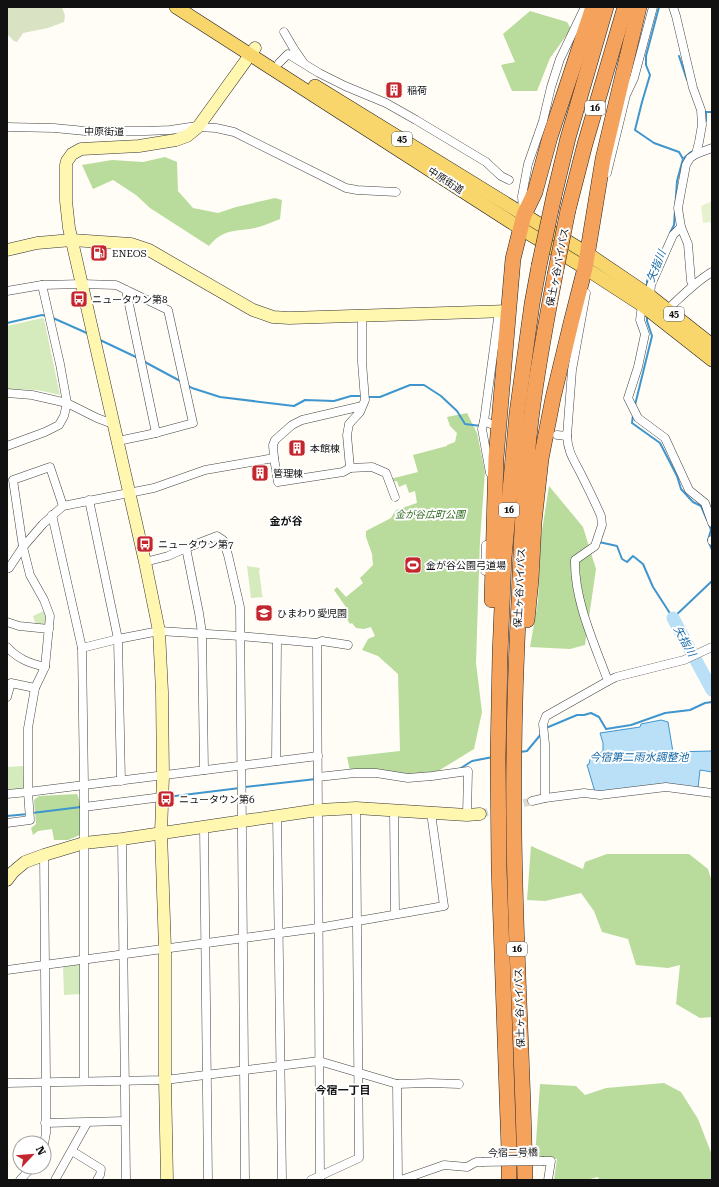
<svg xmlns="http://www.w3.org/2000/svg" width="719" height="1187" viewBox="0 0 719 1187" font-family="'Roboto Serif','Noto Sans JP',serif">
<rect width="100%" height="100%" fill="#fffdf5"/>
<g fill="#d5ebbd">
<polygon points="42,318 44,319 60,395 37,390 7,389 7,326"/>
<polygon points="247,566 260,568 260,570 259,570 262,594 263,597 251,598"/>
<polygon points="46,610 48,625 35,623 33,616"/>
<polygon points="23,766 24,789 7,791 7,767"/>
<polygon points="81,964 81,994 64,995 63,967"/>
</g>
<g fill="#b9dc9c">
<polygon points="530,11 567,22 571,29 550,58 537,91 512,91 501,65 515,62 503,34"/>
<path d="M 165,157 L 177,162 L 178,191 L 193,208 L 218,213 L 236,207 L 275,198 L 282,200 L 280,219 C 272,222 263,226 255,228 C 235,232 224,228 209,246 L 150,208 L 136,195 L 113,180 L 93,189 L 82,165 L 112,160 L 143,162 Z"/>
<polygon points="467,413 477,433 485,472 480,540 476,663 482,712 474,749 435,773 407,775 350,771 347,757 400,751 398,674 378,656 362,650 368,639 375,636 371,627 364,629 356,628 352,623 350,624 345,616 348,610 334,590 337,587 346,597 363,583 360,578 373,565 372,554 366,537 366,531 391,518 396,510 417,503 415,491 409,493 406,484 399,487 397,481 392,482 390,479 418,472 413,455 447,446 447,445 455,442 457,433 450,426 447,417"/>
<polygon points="549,486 583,527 596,569 585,645 570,649 530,647 538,601 541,537"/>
<path d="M 77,794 C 83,808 81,820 80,835 L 68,840 L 54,840 L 52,829 L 38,831 L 33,835 L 31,828 L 36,824 L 34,800 L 39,796 Z"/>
<polygon points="531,846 583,869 585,862 607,854 689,854 708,869 712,882 712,1017 700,1018 676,1004 680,965 668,968 636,965 628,939 602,932 594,911 581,893 545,901 527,900"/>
<polygon points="664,1083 681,1092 698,1119 712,1155 712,1180 599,1180 598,1177 586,1180 554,1180 557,1159 535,1156 540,1084 576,1086 585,1095 606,1088"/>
</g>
<polygon fill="#d9e3c4" points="7,7 62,7 65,16 64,22 48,28 23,33 17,42 14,41 7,34"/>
<polygon fill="#e6f2cf" points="712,201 712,223 711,225 710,222 703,223 701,206"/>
<polygon fill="#b9e0f7" stroke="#3f96cf" points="661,720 668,722 673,752 712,751 712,772 700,770 698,788 595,792 587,765 589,764 590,759 603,751 603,743 600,733 640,727 641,724"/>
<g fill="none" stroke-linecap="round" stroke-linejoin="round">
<g stroke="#3f96cf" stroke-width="2">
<polyline points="659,7 646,56 646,65 650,75 642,102 635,130 654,143 679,152 683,159 677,181 674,225 670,233"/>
<polyline points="679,56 687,80"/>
<polyline points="703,111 706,112 706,121"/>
<polyline points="706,112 712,112"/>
<polyline points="684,158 691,152 695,151"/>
<polyline points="647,285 647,281 658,260"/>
<polyline points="53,318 89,334"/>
<polyline points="7,323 42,315 47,316"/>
<polyline points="98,339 138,358"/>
<polyline points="143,361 182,382"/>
<polyline points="187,385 192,388 220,397 294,406 305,400 334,401 351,396 363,396"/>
<polyline points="368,397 380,397 410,385 424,385 441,396 457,411 465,424 481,426"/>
<polyline points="635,405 652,336 647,321 647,316"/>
<polyline points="633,415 632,423 660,443 677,476 681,489 693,502 701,506 707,520"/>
<polyline points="709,524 711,530 708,540 712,550"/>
<polyline points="599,542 617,546 622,559 627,562 633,556 643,564 653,587 673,618 712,581"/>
<polyline points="546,728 577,715 584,715 591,713 599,717 606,729 631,725 665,713 690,710 705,703 712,702"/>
<polyline points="520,752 527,751 542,733"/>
<polyline points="461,768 472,761 493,757"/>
<polyline points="245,787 316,779"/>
<polyline points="167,797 240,788"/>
<polyline points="32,813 81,807"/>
<polyline points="7,816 28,814"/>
</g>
<polyline stroke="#b9e0f7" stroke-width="13" points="673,618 712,690"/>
<g stroke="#dbdad3" stroke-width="8" stroke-dasharray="8 4" stroke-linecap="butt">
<polyline points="512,806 532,801"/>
<polyline points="480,814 501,809"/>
</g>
<g stroke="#444" stroke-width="9">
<g id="street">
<polyline points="673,7 676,16 693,88 701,110 702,125 699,142 696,154 690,158 686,165 678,208 681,227 688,244 691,281 693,285"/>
<polyline points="284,32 294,49 303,62"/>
<polyline points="279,63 288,54 319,73 345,86 386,103 416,120 486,162 501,176 509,180"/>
<polyline points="7,127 54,128 85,131 146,131 170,130 197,126"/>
<polyline points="198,127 216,128 234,132 346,188 357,190 396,192"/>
<polyline points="696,154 712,148"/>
<polyline points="607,173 626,95 634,78 653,7"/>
<polyline points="523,212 522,196 528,164 543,121 551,87 560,59 585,7"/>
<polyline points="126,290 156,433"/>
<polyline points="7,291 42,285 82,284 116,285 168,310 193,423 156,433 118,441"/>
<polyline points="650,296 651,285 673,235 681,227"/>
<polyline points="642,305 640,320 645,334 638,367 628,398 638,418 665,438 689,490 705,503 712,523"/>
<path d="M 665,313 L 668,309 C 682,296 695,282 712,272"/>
<polyline points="362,317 362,362 365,400 360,412 349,424 347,435 350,468 343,472 278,482 274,458 273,445 275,440 292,425 302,420 362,406"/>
<polyline points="7,393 32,395 67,403 97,418 113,424"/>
<polyline points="484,421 482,429 490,473"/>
<polyline points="491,424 484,421 499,311"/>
<polyline points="557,435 567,436 572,370 586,293"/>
<path d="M 567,436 C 568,453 574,460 581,474 C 588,488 595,502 601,516 L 602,525 L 595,546 L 575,560 C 574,600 594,643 608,681"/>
<polyline points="7,446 45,432 59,425 64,416 67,403 60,364 42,285"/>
<polyline points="350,468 372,467 386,473 395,497"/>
<polyline points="89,500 118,639 121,781"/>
<polyline points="52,515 82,648 84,785 84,1081"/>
<polyline points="712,540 712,541"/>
<polyline points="186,548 199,613 202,633 204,770"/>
<polyline points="145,562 168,556 186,548 217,536 223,540 228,555 240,607 245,1180"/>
<polyline points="7,569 9,568 23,547 43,524 63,506 154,488 205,470 274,458"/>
<polyline points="485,571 486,545"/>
<polyline points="7,622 19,626 49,629"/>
<polyline points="317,643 320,1180"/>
<path d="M 7,647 C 18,659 29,663 45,667"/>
<polyline points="82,648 118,639 159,631 240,636 317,643 322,641 348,645"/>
<polyline points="7,697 11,683 35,688"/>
<polyline points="276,761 277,640"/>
<polyline points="318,777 355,773 376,773 408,778 432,776 468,771 467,815"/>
<polyline points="7,794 28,792 318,756"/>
<polyline points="545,798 545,744 543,724 546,716 608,681 616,677 684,660 712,647"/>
<polyline points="532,801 545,798 584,793 600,795 666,787 712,793"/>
<polyline points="84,807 162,797"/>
<polyline points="394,810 395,914"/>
<polyline points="277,816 282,1180"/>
<polyline points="7,823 30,820 28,792 28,728 35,688 45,667 50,616 44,600 30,575 23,547 13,480 50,467 63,506"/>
<polyline points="204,827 208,1180"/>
<polyline points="122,839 126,1180"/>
<polyline points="44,855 46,1082 46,1133 44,1144"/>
<polyline points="7,970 318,928 444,906 431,813"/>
<polyline points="7,1083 165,1080 319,1061 397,1084 429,1083 459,1084"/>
<polyline points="397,1084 398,1180"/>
<polyline points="45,1123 125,1121"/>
<polyline points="72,1151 101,1169 100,1175 97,1180"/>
<polyline points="544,1161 551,1161 548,1180"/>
<polyline points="20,1180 32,1167"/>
<polyline points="55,1180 87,1123"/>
<polyline points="311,1180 359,1158 356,808"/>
<polyline points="401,1180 444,1165 467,1167 476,1162 482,1162"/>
</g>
</g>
<g stroke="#333" stroke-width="13">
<g id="secondary">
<polyline points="7,250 37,243 72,240 131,244 149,250 253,310 273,317 289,318 509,311"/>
<polyline points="7,880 13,872 25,862 44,855 84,843 122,839 318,810 356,808 467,815 480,814"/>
<polyline points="167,1180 165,1080 165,949 161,833 163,776 162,692 159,631 145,562 69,228 66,201 66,165 67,161 72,154 81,149 139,146 176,140 187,136 198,127 255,48"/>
</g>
</g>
<g stroke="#222" stroke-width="14">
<g id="primary">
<polyline points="176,7 520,228 585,268 642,305 712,360"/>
<polyline points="315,86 588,254 650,296 712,345"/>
</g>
</g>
<g stroke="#222" stroke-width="16">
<g id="highway">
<polyline points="554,196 568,138 606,7"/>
<polyline points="568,210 585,144 625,7"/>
<polyline points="492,600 496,458 513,259 524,215 535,192 550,137 593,7"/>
<polyline points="527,620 531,580 534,522 541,459 553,398 571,323 585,268 603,159 639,7"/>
<polyline points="509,1180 509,1150 499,868 498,757 500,655 504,558 517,413 532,304 539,266"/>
<path d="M 525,1180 C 523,1063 515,946 514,829 C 513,753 515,677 519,601 C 521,540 524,479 531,419 C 537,370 546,322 555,275"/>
</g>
</g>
<use href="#street" stroke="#fff" stroke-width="8"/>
<use href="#secondary" stroke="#fff6b0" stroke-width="12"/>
<use href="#primary" stroke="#f9d66b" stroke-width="13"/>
<use href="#highway" stroke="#f5a25d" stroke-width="15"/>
<g stroke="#444" stroke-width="9" stroke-linecap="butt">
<polyline id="street-bridge" points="482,1162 544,1161"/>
</g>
<g stroke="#222" stroke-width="16" stroke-linecap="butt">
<g id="highway-bridge">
<polyline points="539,266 554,196"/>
<polyline points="555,275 568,210"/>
</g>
</g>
<use href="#street-bridge" stroke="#fff" stroke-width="8"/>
<use href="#highway-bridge" stroke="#f5a25d" stroke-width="15"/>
</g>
<defs>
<g id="building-square" transform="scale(0.9)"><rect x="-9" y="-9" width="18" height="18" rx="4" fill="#c4262e" stroke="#fff"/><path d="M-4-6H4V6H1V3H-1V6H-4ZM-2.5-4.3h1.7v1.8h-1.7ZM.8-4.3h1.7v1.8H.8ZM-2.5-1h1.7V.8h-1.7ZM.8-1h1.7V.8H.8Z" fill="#fff"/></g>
<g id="fuel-square" transform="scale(0.9)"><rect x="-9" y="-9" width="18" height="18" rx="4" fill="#c4262e" stroke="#fff"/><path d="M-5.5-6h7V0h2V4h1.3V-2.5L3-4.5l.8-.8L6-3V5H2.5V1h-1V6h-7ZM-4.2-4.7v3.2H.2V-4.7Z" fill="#fff"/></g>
<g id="bus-square" transform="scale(0.9)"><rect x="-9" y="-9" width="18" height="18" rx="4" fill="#c4262e" stroke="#fff"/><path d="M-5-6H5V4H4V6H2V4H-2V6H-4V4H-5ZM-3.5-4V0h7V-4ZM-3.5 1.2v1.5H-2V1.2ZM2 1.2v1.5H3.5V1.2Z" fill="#fff"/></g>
<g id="stadium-square" transform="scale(0.9)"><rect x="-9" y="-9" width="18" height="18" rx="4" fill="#c4262e" stroke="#fff"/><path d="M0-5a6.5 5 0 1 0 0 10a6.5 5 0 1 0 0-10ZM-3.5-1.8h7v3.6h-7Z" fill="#fff"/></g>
<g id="school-square" transform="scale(0.9)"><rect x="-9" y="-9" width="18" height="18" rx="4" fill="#c4262e" stroke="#fff"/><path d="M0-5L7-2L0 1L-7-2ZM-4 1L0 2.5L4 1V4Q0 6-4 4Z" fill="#fff"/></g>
</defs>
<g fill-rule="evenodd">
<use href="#building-square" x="394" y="90"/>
<use href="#fuel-square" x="99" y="253"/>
<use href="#bus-square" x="79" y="299"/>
<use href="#building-square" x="297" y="448"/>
<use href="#building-square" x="260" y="473"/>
<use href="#bus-square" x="145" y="544"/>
<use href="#stadium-square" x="413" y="565"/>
<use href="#school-square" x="264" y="613"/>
<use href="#bus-square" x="166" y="799"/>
</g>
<g text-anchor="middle" stroke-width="4" stroke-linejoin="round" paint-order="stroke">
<g fill="#fff" stroke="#585858" stroke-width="1">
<rect x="585" y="101" width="20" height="14" rx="3"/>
<rect x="392" y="132" width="20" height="14" rx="3"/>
<rect x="664" y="307" width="20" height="14" rx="3"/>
<rect x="499" y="503" width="20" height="14" rx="3"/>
<rect x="507" y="942" width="20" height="14" rx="3"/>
</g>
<g font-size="9" font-weight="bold" fill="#111">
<text x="595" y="111">16</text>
<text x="402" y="142">45</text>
<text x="674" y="317">45</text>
<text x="509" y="513">16</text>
<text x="517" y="952">16</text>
</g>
<g font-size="10" fill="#111" stroke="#fff" text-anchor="start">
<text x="407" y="94">稲荷</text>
<text x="112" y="257">ENEOS</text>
<text x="92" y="303">ニュータウン第8</text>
<text x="310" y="452">本館棟</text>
<text x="273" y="477">管理棟</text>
<text x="158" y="548">ニュータウン第7</text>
<text x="426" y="569">金が谷公園弓道場</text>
<text x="277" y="617">ひまわり愛児園</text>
<text x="179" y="803">ニュータウン第6</text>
</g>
<g font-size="10" fill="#111" stroke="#fff">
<text transform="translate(104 131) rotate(1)" y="4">中原街道</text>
<text transform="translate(446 180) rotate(33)" y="4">中原街道</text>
<text transform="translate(557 267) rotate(-79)" y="4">保土ヶ谷バイパス</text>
<text transform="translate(519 588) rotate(-87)" y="4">保土ヶ谷バイパス</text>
<text transform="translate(519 1008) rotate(-92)" y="4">保土ヶ谷バイパス</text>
<text transform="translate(513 1152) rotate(-1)" y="4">今宿二号橋</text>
</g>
<g font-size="10" font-style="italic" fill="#2f6b1f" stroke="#fff">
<text x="430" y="518">金が谷広町公園</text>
</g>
<g font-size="11" font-style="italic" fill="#1768a6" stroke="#fff">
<text transform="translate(656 266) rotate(-68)" y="4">矢指川</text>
<text transform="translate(685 641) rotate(61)" y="4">矢指川</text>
<text x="639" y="761">今宿第二雨水調整池</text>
</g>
<g font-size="11" font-weight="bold" fill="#111" stroke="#fff">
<text x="286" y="525">金が谷</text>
<text x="343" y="1094">今宿一丁目</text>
</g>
</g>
<rect width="719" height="1187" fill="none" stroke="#111111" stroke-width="16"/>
<g transform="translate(32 1155) rotate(64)"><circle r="19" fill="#ffffff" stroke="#a0a0a0"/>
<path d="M0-3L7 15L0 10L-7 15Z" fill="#c4262e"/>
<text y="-6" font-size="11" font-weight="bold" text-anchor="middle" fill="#111111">N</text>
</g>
</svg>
